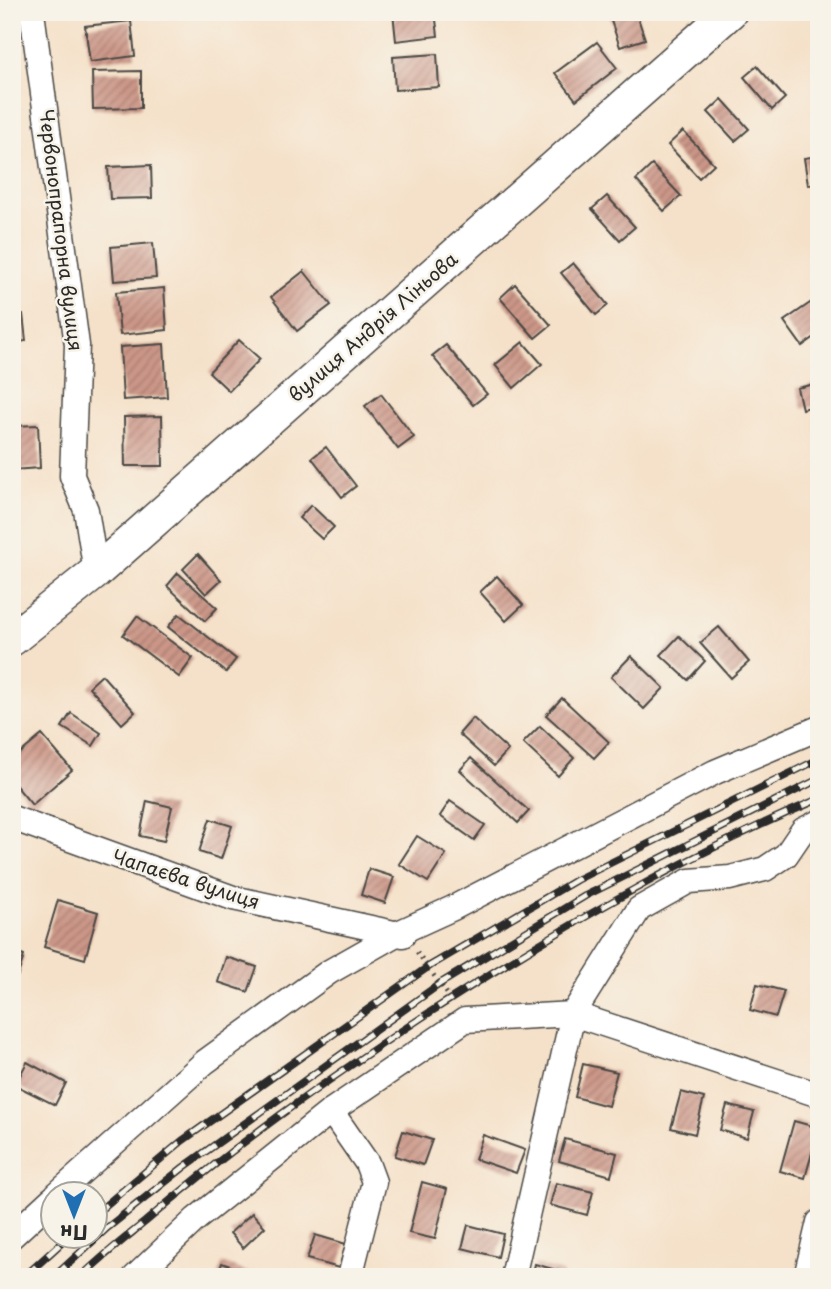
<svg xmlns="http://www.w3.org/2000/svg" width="831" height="1289" viewBox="0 0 831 1289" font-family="'Playpen Sans',sans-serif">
<defs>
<pattern id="building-hatch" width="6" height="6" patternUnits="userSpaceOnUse" patternTransform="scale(1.75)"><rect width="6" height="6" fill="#cc9788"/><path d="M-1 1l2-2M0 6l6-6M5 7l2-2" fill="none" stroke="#a67b6f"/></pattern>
</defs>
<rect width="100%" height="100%" fill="#f7f3e8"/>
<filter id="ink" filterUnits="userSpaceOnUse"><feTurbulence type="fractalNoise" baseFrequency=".0143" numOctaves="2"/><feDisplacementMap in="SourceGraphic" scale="14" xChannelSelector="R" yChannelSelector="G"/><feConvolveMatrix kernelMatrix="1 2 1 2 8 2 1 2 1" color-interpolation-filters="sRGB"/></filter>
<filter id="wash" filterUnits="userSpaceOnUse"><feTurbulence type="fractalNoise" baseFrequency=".00686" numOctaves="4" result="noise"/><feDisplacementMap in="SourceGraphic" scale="28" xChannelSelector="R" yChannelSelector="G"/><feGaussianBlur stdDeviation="1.57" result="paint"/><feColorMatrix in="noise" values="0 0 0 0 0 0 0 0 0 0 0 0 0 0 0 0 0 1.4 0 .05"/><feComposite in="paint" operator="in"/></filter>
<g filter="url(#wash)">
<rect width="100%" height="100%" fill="#f5e1c9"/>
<g id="blocks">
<g fill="url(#building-hatch)">
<polygon points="393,12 435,12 438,36 396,41"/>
<polygon points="608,12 636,12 645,39 620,47"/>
<polygon points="131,21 135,56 90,62 85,26"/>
<polygon points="597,42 617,68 576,100 555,73"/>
<polygon points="437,54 439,87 395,90 393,57"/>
<polygon points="757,66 785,98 772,110 744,77"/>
<polygon points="141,71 141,108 93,109 92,72"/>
<polygon points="722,99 749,129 735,141 708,112"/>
<polygon points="683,131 714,164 699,178 668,145"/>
<polygon points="819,156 819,184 808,185 804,158"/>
<polygon points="151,165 152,198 110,199 108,167"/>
<polygon points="652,165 681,196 664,211 636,180"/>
<polygon points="607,196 635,227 620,240 592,209"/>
<polygon points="153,243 156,278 114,281 111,247"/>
<polygon points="573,263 608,305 596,315 561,273"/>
<polygon points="12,266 17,266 20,290 12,291"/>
<polygon points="304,271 331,305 297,331 271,297"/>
<polygon points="515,284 551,325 535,338 500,298"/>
<polygon points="164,288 167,330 120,335 116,292"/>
<polygon points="819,297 819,334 802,346 784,321"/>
<polygon points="23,314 26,341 12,343 12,315"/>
<polygon points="239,340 260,359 229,391 209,372"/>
<polygon points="523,342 542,364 514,388 495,365"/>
<polygon points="164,344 167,397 123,400 120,347"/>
<polygon points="446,345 487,394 473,405 432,356"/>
<polygon points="819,383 819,405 802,409 797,388"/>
<polygon points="381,394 414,437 398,449 365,406"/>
<polygon points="162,416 163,466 125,466 124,417"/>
<polygon points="38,425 40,468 12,470 12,426"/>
<polygon points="326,447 356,486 342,497 312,458"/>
<polygon points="311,505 334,527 322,539 299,518"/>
<polygon points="198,554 221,580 206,594 183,569"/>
<polygon points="178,573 217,608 205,621 167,586"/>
<polygon points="497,576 523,605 506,621 480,592"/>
<polygon points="179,614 236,659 226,672 168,627"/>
<polygon points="137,616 193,658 179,677 123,635"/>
<polygon points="719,627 749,662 731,678 700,643"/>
<polygon points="679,636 705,661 688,680 661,655"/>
<polygon points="631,656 664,688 644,709 611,677"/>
<polygon points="102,675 135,712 122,724 89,687"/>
<polygon points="562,698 609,742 594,758 546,715"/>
<polygon points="71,713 101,733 93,746 62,727"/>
<polygon points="473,718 508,750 494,766 459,734"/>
<polygon points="540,726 574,758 558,776 523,743"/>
<polygon points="42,735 72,770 32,805 12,781 12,760"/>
<polygon points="471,758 529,811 518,823 460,770"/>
<polygon points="147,801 172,807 164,841 140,836"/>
<polygon points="450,801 485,825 474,840 440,816"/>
<polygon points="210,819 232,826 221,859 199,852"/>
<polygon points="417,836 446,854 428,882 399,864"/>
<polygon points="369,869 394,877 385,903 361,895"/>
<polygon points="58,900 98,912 85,959 44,947"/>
<polygon points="12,952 24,956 13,990 12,990"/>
<polygon points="226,957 257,967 248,992 218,982"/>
<polygon points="757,984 784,991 776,1017 750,1010"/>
<polygon points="27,1062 66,1083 55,1105 15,1085"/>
<polygon points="583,1064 617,1072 608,1106 575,1097"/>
<polygon points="681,1092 704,1098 695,1134 671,1128"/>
<polygon points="727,1105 754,1112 747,1138 720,1130"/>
<polygon points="794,1121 819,1128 805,1178 780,1171"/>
<polygon points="403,1131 432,1140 423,1165 395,1156"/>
<polygon points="483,1135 525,1150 516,1173 475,1159"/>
<polygon points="565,1139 617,1153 611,1176 559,1161"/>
<polygon points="422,1182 447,1189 435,1239 409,1233"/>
<polygon points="556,1183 593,1192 587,1215 550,1205"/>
<polygon points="252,1213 265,1227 243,1248 230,1233"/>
<polygon points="468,1225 503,1234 498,1257 462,1248"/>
<polygon points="315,1235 346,1244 339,1268 307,1259"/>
<polygon points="222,1263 253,1274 252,1277 217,1277"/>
<polygon points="535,1264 563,1272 562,1277 532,1277"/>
</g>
</g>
</g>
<g filter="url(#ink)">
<use href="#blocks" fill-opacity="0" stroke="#494643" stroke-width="2"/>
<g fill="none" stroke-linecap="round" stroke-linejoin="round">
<g stroke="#494643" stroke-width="27">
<g id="street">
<polyline points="32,12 77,345 72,476 86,510 96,572"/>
<polyline points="12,818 233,898 403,935"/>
<polyline points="331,1111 367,1163 374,1182 350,1277"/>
<polyline points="57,1194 205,1062 329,972 396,934 453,908 715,772 819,728"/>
<polyline points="12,1236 52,1199"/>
<polyline points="135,1277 196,1219 331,1111 465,1020 573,1014 819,1095"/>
<polyline points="513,1277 573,1014 639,909 689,881 730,878 765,869 786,855 803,830 819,822"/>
<polyline points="806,1277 819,1222"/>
</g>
</g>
<g stroke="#494643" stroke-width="36">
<polyline id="secondary" points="12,639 96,572 730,12"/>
</g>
<polyline stroke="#494643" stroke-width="4.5" stroke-dasharray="2 5" stroke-linecap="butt" points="417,952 453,1002"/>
<use href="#street" stroke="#fff" stroke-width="24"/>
<use href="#secondary" stroke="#fff" stroke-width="33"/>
<g stroke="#2b2b2b" stroke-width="8">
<g id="rail">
<polyline points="94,1215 182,1141 428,967 576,880 819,759"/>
<polyline points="24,1277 69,1236"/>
<polyline points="54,1277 107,1228 184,1167 441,983 585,896 819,779"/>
<path d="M 81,1277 C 101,1257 123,1240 145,1222 C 233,1146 324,1082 421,1018 C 548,936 679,858 819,799"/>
</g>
</g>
<use href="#rail" stroke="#f7f3e8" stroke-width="5" stroke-dasharray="16" stroke-linecap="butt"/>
</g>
</g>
<g text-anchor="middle" stroke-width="5" stroke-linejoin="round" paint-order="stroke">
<g font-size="19" fill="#2b2b2b" stroke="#f7f3e8">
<text transform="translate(61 230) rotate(83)" y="7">Червонопрапорна вулиця</text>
<text transform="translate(373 327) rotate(-41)" y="7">вулиця Андрія Ліньова</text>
<text transform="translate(186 879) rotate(18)" y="7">Чапаєва вулиця</text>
</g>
</g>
<rect width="831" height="1289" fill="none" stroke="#f7f3e8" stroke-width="42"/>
<g transform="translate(74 1215) rotate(180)"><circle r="33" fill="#f7f3e8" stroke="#a5a39c" stroke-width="2"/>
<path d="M0-5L12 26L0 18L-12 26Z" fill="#1f6fb2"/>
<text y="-10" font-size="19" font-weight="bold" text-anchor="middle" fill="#2b2b2b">Пн</text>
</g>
</svg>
